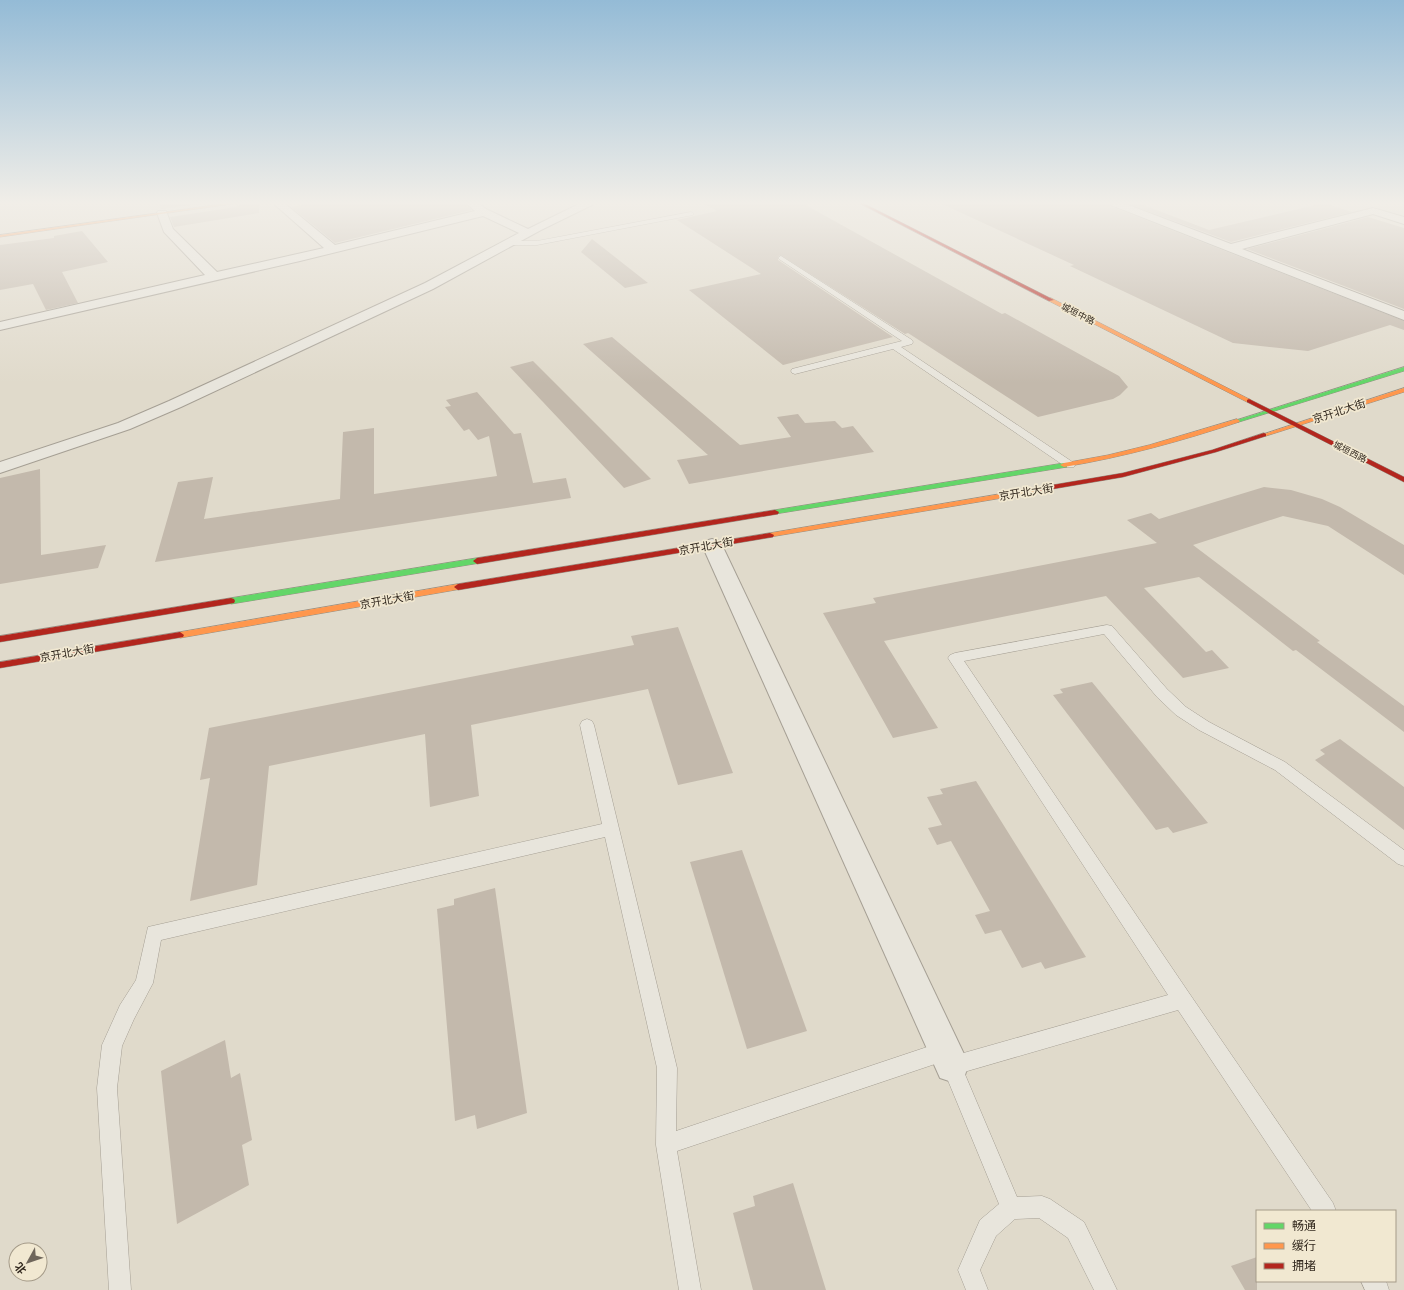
<svg xmlns="http://www.w3.org/2000/svg" width="1404" height="1290" viewBox="0 0 1404 1290" font-family="'Roboto Serif','Noto Sans SC',serif">
<rect width="100%" height="100%" fill="#e0dacb"/>
<g fill="#c3b9ac">
<polygon points="159,203 209,203 161,209"/>
<polygon points="242,203 259,203 259,213 174,227 170,217 236,207"/>
<polygon points="312,203 466,203 466,205 472,210 335,243 291,207"/>
<polygon points="703,203 802,203 1002,314 1005,313 1119,376 1128,387 1120,395 1113,399 1038,417 908,333 905,334 780,255 778,257 778,260 893,337 783,365 689,290 761,274 677,220 717,211"/>
<polygon points="940,203 1109,203 1110,206 1404,321 1404,330 1390,325 1308,351 1233,343 1070,266 1074,265"/>
<polygon points="1126,203 1138,203 1209,230 1324,203 1352,212 1231,242"/>
<polygon points="1368,217 1404,228 1404,309 1247,249"/>
<polygon points="82,231 108,262 62,272 78,303 46,310 33,284 0,290 0,245 54,238 54,236"/>
<polygon points="592,239 648,283 625,288 581,252"/>
<polygon points="612,337 740,445 791,437 777,417 798,414 805,423 835,421 842,428 853,426 874,452 689,484 677,460 708,455 583,344"/>
<polygon points="533,361 651,479 624,488 510,367"/>
<polygon points="477,392 514,434 521,433 533,483 566,478 571,498 155,562 178,482 213,477 204,519 340,499 343,432 374,428 374,494 497,476 489,436 478,440 469,429 464,431 445,407 451,406 446,400"/>
<polygon points="40,469 41,555 106,545 98,568 0,584 0,478"/>
<polygon points="1264,487 1291,490 1322,499 1340,507 1404,545 1404,575 1328,526 1283,516 1193,545 1320,641 1317,642 1404,706 1404,732 1296,650 1293,651 1199,577 1144,588 1206,652 1212,650 1229,668 1183,678 1106,596 884,641 938,728 893,738 823,613 876,603 873,598 1157,543 1127,520 1151,513 1159,519"/>
<polygon points="678,627 733,773 678,785 648,689 471,725 479,796 430,807 425,734 269,766 257,885 190,901 210,778 200,780 209,728 634,645 631,636"/>
<polygon points="1092,682 1208,823 1173,833 1168,827 1156,830 1053,695 1063,693 1060,689"/>
<polygon points="1340,739 1404,787 1404,830 1315,760 1325,754 1320,750"/>
<polygon points="976,781 1086,957 1045,969 1041,962 1022,968 1001,930 985,934 975,915 990,911 951,841 937,845 928,828 942,825 927,797 943,794 940,789"/>
<polygon points="742,850 807,1031 747,1049 690,862"/>
<polygon points="495,888 527,1113 477,1129 475,1115 455,1121 437,909 454,905 454,899"/>
<polygon points="225,1040 231,1078 240,1073 252,1140 242,1145 249,1185 177,1224 161,1071"/>
<polygon points="793,1183 826,1290 753,1290 733,1213 755,1206 753,1196"/>
<polygon points="1257,1257 1257,1290 1245,1290 1231,1266"/>
</g>
<g fill="none" stroke-linecap="round" stroke-linejoin="round">
<g stroke="#a59f94" stroke-width="1">
<g id="lane">
<polygon points="691,212 693,213 693,215 537,245 510,245 507,243 510,241 537,241"/>
<polygon points="781,256 912,340 913,342 912,344 901,347 1074,463 1075,465 1074,467 1066,467 893,349 795,374 792,373 791,371 792,369 902,341 779,259 779,257"/>
<polygon points="1107,625 1112,626 1167,689 1186,707 1209,722 1285,762 1404,850 1404,866 1398,864 1275,770 1199,730 1176,715 1157,697 1104,634 964,661 1189,993 1333,1203 1336,1211 1312,1211 1178,1010 964,1072 1017,1197 1042,1196 1050,1199 1084,1222 1117,1290 1094,1290 1068,1238 1039,1218 1015,1219 996,1236 980,1270 988,1290 966,1290 958,1270 980,1220 999,1204 942,1066 944,1061 677,1151 701,1290 679,1290 656,1145 657,1068 605,837 161,940 153,983 134,1019 122,1046 117,1088 131,1290 109,1290 97,1088 102,1045 120,1005 136,980 148,927 602,824 580,725 582,721 587,719 592,721 594,725 677,1068 676,1131 945,1041 952,1044 955,1051 953,1056 1168,995 948,658 950,655 955,653"/>
<polygon points="1361,1281 1386,1281 1389,1290 1365,1290"/>
</g>
</g>
<g stroke="#a59f94" stroke-width="2">
<g id="street">
<polygon points="273,203 284,203 335,245 475,211 467,204 468,203 477,203 488,210 528,229 581,203 593,203 592,205 541,230 433,289 181,407 130,429 0,473 0,462 118,423 169,401 425,283 519,233 483,216 300,261 0,330 0,322 205,275 164,232 157,213 158,211 166,211 173,229 217,272 324,248"/>
<polygon points="1110,203 1123,203 1231,244 1373,208 1404,217 1404,224 1373,214 1242,249 1404,311 1404,320 1111,205"/>
<polygon points="712,539 719,541 722,545 964,1054 968,1066 964,1078 952,1082 940,1078 702,545 705,541"/>
</g>
</g>
<g stroke="#958f84" stroke-width="1">
<g id="fast">
<polygon points="1404,367 1404,371 1239,422 1235,422 1234,421"/>
<polygon points="1064,463 1067,463 1067,467 775,514 771,512 775,510"/>
<polygon points="477,558 480,559 481,561 480,563 231,604 227,601 231,598"/>
</g>
</g>
<g stroke="#958f84" stroke-width="1">
<g id="slow">
<polygon points="230,203 238,203 0,237 0,235"/>
<polygon points="1051,298 1251,400 1252,401 1247,402 1049,301 1048,300"/>
<polygon points="1404,388 1404,392 1266,436 1262,436 1261,435"/>
<path d="M 1237,419 L 1240,421 L 1239,422 C 1182,441 1124,457 1064,467 L 1060,465 L 1064,463 L 1108,455 L 1149,445 Z"/>
<polygon points="1035,488 1039,490 1038,492 770,537 766,535 770,533"/>
<polygon points="458,584 462,587 461,589 180,638 176,635 180,632"/>
</g>
</g>
<g stroke="#958f84" stroke-width="1">
<g id="jam">
<polygon points="859,203 863,203 1054,300 1049,301"/>
<polygon points="1249,399 1404,477 1404,482 1247,402 1247,400"/>
<polygon points="1264,433 1266,434 1266,436 1216,452 1123,477 1035,492 1031,490 1035,488 1123,473 1212,450"/>
<polygon points="775,510 779,512 778,514 477,564 473,561 477,558"/>
<polygon points="770,533 774,535 773,537 458,590 454,587 458,584"/>
<polygon points="231,598 234,599 235,601 234,603 0,642 0,636"/>
<polygon points="180,632 184,635 183,637 0,668 0,662"/>
</g>
</g>
<use href="#lane" fill="#e8e5dc" fill-rule="evenodd"/>
<use href="#street" fill="#e8e5dc" fill-rule="evenodd"/>
<use href="#fast" fill="#63d668" fill-rule="evenodd"/>
<use href="#slow" fill="#ff974d" fill-rule="evenodd"/>
<use href="#jam" fill="#b3261e" fill-rule="evenodd"/>
</g>
<linearGradient id="sky" x2="0" y2="1"><stop stop-color="#94bbd6"/><stop offset="0.53" stop-color="#f1eee8"/><stop offset="1" stop-color="#f1eee8" stop-opacity="0"/></linearGradient>
<rect width="1404" height="383" fill="url(#sky)"/>
<g text-anchor="middle" stroke-width="3.5" stroke-linejoin="round" paint-order="stroke">
<g font-size="9" fill="#32281e" stroke="#f1e8d1">
<text transform="translate(1078 314) rotate(27)" y="3">城垣中路</text>
<text transform="translate(1350 452) rotate(27)" y="3">城垣西路</text>
</g>
<g font-size="11" fill="#32281e" stroke="#f1e8d1">
<text transform="translate(1339 411) rotate(-18)" y="4">京开北大街</text>
<text transform="translate(1026 492) rotate(-9)" y="4">京开北大街</text>
<text transform="translate(706 546) rotate(-10)" y="4">京开北大街</text>
<text transform="translate(387 600) rotate(-10)" y="4">京开北大街</text>
<text transform="translate(67 653) rotate(-10)" y="4">京开北大街</text>
</g>
</g>
<rect x="1256" y="1210" width="140" height="72" fill="#f1e8d1" stroke="#a59b89"/>
<rect x="1264" y="1223" width="20" height="6" fill="#63d668" stroke="#a59b89"/>
<text x="1292" y="1230" font-size="12" fill="#32281e">畅通</text>
<rect x="1264" y="1243" width="20" height="6" fill="#ff974d" stroke="#a59b89"/>
<text x="1292" y="1250" font-size="12" fill="#32281e">缓行</text>
<rect x="1264" y="1263" width="20" height="6" fill="#b3261e" stroke="#a59b89"/>
<text x="1292" y="1270" font-size="12" fill="#32281e">拥堵</text>
<g transform="translate(28 1262) rotate(230)"><circle r="19" fill="#f1e8d1" stroke="#a59b89"/>
<path d="M0-3L7 15L0 10L-7 15Z" fill="#6f665b"/>
<text y="-6" font-size="11" font-weight="bold" text-anchor="middle" fill="#32281e">北</text>
</g>
</svg>
